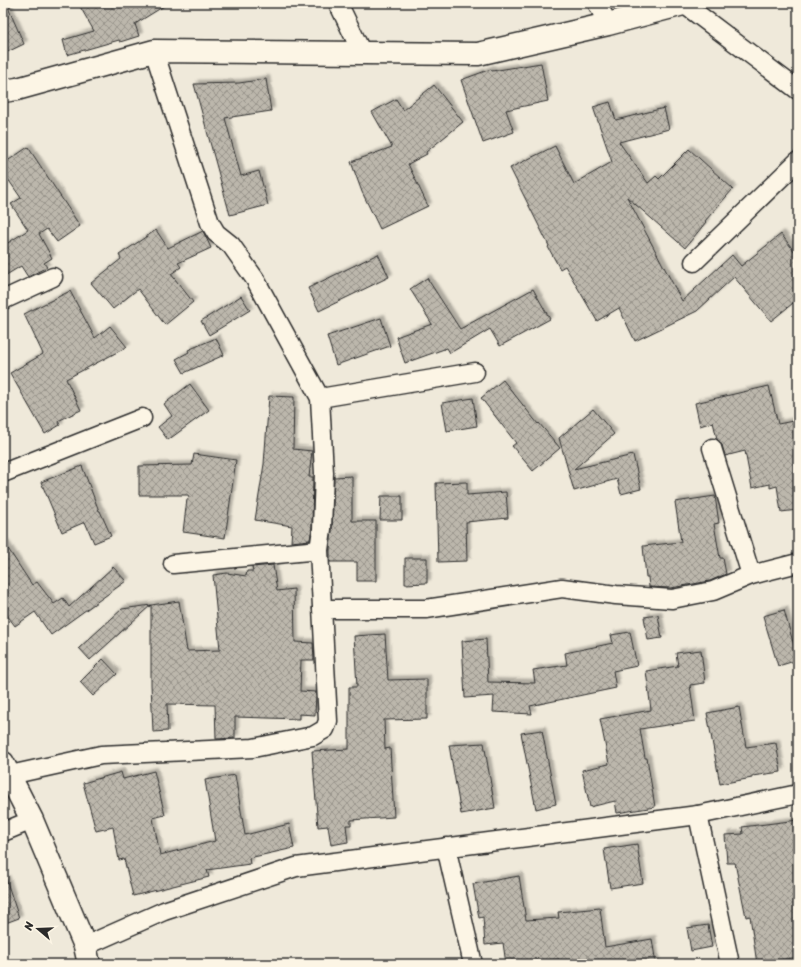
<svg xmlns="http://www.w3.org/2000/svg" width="801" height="967" viewBox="0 0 801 967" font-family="Sriracha,sans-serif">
<defs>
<pattern id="building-cross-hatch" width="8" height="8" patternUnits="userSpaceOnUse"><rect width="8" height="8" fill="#bcb7ac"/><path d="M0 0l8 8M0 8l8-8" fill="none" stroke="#99958c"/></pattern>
<filter id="shadow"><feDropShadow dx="3.5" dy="-3.5" stdDeviation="1" flood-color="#0004"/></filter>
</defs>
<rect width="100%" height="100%" fill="#efe9da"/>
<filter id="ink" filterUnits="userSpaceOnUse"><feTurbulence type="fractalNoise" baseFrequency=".025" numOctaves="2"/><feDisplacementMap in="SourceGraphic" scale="8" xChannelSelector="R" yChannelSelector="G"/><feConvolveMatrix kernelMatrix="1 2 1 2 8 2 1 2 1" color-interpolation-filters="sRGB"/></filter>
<g filter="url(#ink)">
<g fill="url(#building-cross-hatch)" stroke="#2b2b2b" filter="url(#shadow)">
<polygon points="3,3 6,3 24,44 3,54"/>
<polygon points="78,3 169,3 135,24 139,36 120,42 119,40 67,55 63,40 94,31"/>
<polygon points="541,63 548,101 506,110 514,132 483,143 461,80 491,69 492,71"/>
<polygon points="266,79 271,111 225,118 241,176 259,171 268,205 230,215 194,84 239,83"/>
<polygon points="434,85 463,122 426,152 427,154 408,164 428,206 380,229 362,192 351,162 392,147 372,112 396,99 403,110"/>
<polygon points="610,102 616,120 664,108 669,129 619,142 648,183 656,176 659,179 689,149 733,189 705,221 706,222 685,248 627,197 682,301 732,255 741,266 781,234 798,256 798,299 771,321 734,277 697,311 635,341 619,308 597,321 565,266 560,269 548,247 549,246 510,168 555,146 574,184 612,162 593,107"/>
<polygon points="28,147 80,226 57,242 47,229 39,234 52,258 44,263 47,267 28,277 21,266 3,277 3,246 28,230 11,204 21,198 3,172 3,164"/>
<polygon points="156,230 168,248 203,231 211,248 178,263 181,267 171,274 193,302 165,325 138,289 113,309 91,283 121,259 119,255"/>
<polygon points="378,254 389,277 319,311 308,288"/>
<polygon points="427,278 460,329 533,289 550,319 500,346 490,329 450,353 447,348 405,363 396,337 432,324 410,289"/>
<polygon points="70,291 95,338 110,326 127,347 66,379 81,410 58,421 60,425 45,434 10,373 43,354 24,314"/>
<polygon points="241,296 250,310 209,335 201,321"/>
<polygon points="381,318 390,346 336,365 327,336"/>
<polygon points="216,338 224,355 184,373 176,359 189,352 188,350"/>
<polygon points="503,380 538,424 539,423 560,448 533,471 512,446 516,443 481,398"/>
<polygon points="190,384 209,410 168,440 158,427 172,416 164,404"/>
<polygon points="769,386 778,424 798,420 798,510 781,512 777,486 770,488 770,484 752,488 745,451 725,456 722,445 717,439 713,422 700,426 695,403"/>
<polygon points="269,396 294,397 293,449 312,451 309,477 313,477 312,528 310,540 291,542 292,526 255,520 264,464"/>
<polygon points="473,398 477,426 447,431 442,403"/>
<polygon points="593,409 614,434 574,469 633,455 641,489 621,494 617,479 574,491 559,438"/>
<polygon points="194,454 236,460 225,538 183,532 187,499 189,497 188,495 139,495 139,466 192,465"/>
<polygon points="82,466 99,511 100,511 111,536 94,543 85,522 62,532 41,482"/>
<polygon points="352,476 352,521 376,521 376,581 357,581 357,562 330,562 330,549 332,529 334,477"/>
<polygon points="467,482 467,495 506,492 508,518 466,522 467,561 438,562 436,483"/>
<polygon points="381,496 402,496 402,520 380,520"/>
<polygon points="715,496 719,523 714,524 720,558 723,558 726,574 710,581 671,588 649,587 648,577 646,577 643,546 681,542 675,502"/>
<polygon points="3,541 32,585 37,582 54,604 63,598 69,607 113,567 126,581 51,635 35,612 15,626 3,610"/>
<polygon points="405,558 427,558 427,583 405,584"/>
<polygon points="273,565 277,591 294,589 295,642 313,643 314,660 301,660 300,691 316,692 315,715 299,714 299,719 235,717 235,738 216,739 215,705 167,704 168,731 153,732 151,684 151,605 179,601 187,651 220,650 213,575 227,573 246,576 247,571 253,571 252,567"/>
<polygon points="151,605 90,660 79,648 122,609"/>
<polygon points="784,610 798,660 778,666 763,616"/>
<polygon points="658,615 662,638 648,640 644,617"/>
<polygon points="630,632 637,666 613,671 616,688 530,706 532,714 493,712 494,696 465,698 462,641 486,639 488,682 535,683 533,670 567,665 565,653 613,643 611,635"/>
<polygon points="385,634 388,680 427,679 427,719 384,720 385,749 390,748 394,817 351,820 351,825 346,825 348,842 331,845 328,826 318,827 312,751 349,749 349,687 357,687 354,636"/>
<polygon points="701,650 705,683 690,685 695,721 640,729 645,758 647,758 655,807 617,813 615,801 590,807 582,770 609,764 600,719 651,710 646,671 678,666 676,653"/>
<polygon points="103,659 117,674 93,696 80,682"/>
<polygon points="739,707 746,747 776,743 781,772 752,776 752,778 720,784 707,713"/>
<polygon points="542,730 556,804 536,809 521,733"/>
<polygon points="484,743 495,808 461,814 449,745"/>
<polygon points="154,771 165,815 153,818 160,855 215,841 205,780 235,775 245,835 289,824 294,848 249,858 250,864 207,870 209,877 133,896 124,859 119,860 113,827 96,831 83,783 121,772 123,779"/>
<polygon points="798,820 798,957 757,964 750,916 746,917 735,863 727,863 725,835 743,834 742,827"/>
<polygon points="637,844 643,883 610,888 604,849"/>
<polygon points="519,876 526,920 559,918 558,912 600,908 605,947 652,939 656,964 560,964 559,959 524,964 506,964 503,943 485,945 483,917 479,918 473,884"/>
<polygon points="6,879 19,918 3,924 3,880"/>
<polygon points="708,925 712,947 691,951 687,928"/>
</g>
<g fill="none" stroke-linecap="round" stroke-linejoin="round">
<g stroke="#2b2b2b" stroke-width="21">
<g id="street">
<polyline points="338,3 362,53"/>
<polyline points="597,3 608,24"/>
<polyline points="684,4 798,90"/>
<polyline points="694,262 798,161"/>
<polyline points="3,300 53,277"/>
<polyline points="320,398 475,372"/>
<polyline points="712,448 751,575"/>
<polyline points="3,473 142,418"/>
<polyline points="173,564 319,550"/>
<polyline points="322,609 426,609 562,588 616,595 672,599 713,591 751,575 798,563"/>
<polyline points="10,775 101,755 253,748 313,736 325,729 328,721 319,550 322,529 324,473 320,398 255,279 231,245 216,233 210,223 154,51"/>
<polyline points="698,815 730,964"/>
<polyline points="3,832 32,820"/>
<polyline points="446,847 473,964"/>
<polyline points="85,946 164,911 296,867 698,815 798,794"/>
</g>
</g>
<g stroke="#2b2b2b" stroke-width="25">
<g id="secondary">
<polyline points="3,91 17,89 154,51 478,54 608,24 687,3"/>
<polyline points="3,763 32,820 85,946 89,964"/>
</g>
</g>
<use href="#street" stroke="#fcf5e5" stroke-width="18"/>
<use href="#secondary" stroke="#fcf5e5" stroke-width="22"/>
</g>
</g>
<rect width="801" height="967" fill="none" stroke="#fcf5e5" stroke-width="16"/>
<rect x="8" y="8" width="785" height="951" fill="none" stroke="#2b2b2b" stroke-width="1.5" filter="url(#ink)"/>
<g transform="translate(38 929) rotate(289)" stroke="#fcf5e5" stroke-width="3" paint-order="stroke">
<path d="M0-3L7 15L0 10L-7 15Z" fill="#2b2b2b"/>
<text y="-6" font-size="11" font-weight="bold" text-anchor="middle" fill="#2b2b2b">N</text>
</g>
</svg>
